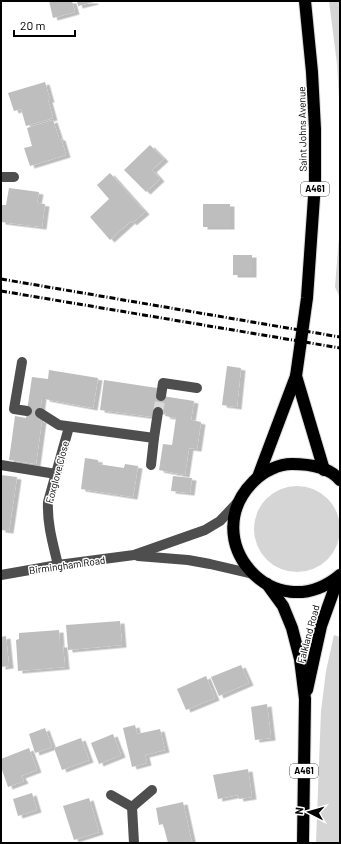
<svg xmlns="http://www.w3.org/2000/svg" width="341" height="844" viewBox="0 0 341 844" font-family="Barlow,sans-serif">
<defs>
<filter id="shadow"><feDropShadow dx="4.5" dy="2.5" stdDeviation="0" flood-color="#0004"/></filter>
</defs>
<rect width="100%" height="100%" fill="#fff"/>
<g fill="#d5d5d5">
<polygon points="329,1 340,1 340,115 337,64"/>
<polygon points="340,224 340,298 335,287"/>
<circle cx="297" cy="529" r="43"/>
<polygon points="334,635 340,637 340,843 316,843 321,711 326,671"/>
</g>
<g fill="#bebebe" filter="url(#shadow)">
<polygon points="49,1 72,1 75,12 53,18"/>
<polygon points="77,1 94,1 94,2 78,6"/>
<polygon points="45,82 50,100 48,100 53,118 26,126 21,109 14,111 8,93"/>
<polygon points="53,120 59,138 61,138 66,155 30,166 24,148 32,146 27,128"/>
<polygon points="150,145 164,159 152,170 160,179 146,192 124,170"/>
<polygon points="110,173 145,212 132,223 131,221 110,240 90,217 109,199 97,185"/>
<polygon points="9,188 39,192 37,203 45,204 42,227 1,222 1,205 6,205"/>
<rect x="203" y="204" width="27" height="23"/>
<rect x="233" y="255" width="19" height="20"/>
<polygon points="227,366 241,368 237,407 222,405"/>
<polygon points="49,370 98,378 93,408 45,399 45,397 42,397 39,420 42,420 36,464 9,460 15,416 26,418 32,377 48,379"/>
<polygon points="104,380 157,388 156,395 194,401 191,420 201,422 197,449 189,448 185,475 159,470 163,444 172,445 176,418 165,416 166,413 153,411 153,417 100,410"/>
<polygon points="85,458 98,460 98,464 124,468 125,464 138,466 133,497 81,489"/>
<polygon points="1,475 17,477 9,531 1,530"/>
<polygon points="173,476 192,478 190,493 171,491"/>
<polygon points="120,621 122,645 68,650 66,625"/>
<polygon points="59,630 60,645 63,645 65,667 18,671 16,640 19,639 19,633"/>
<polygon points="6,636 9,666 1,667 1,637"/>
<polygon points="241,665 249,683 219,696 211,677"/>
<polygon points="206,676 215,698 186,710 177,689"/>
<polygon points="267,704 271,738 255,740 251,707"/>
<polygon points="135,725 137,734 160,729 165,750 145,755 147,763 132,767 123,728"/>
<polygon points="45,728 52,747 35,753 29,734"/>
<polygon points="113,734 121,755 99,764 91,743"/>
<polygon points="81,738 89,760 62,770 54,748"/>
<polygon points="29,748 37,770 21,776 24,781 8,787 1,767 1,759"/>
<polygon points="248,769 252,797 239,799 238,795 218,799 213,775"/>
<polygon points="32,793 37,810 18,816 13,799"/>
<polygon points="89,798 99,832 74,840 63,806"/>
<polygon points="183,802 192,843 168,843 163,824 159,825 156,808"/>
</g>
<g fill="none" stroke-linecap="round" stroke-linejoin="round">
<polyline stroke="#d9d9d9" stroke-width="10" stroke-dasharray="10 5" stroke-linecap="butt" points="158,412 161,396"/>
<g stroke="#dbdbdb" stroke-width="14">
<g id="highway">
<polyline points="296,376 324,470"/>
<polyline points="258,477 296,376 307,298 315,183 315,129 312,72 305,1"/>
<path d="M 340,480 C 329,467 308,464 292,464 C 279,464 264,471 254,481 C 195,539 274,630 340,575"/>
<polyline points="267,584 283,606 292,628 300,659 305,699 303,843"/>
<polyline points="307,690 321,626 339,576"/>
</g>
</g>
<g stroke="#4e4e4e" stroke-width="10">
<polyline points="1,177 14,177"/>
<polyline points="22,362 14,409 27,411"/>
<polyline points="161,396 163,383 197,388"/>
<polyline points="40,413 59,425 154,438 151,465"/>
<polyline points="154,438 158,412"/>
<polyline points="1,465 56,474"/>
<polyline points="138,556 188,560 210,564 253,574"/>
<path d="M 58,565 C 53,544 47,524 48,502 L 69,427"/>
<polyline points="1,575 58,565 134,555 205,530 220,521 238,502"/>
<polyline points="111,795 132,807 152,790"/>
<polyline points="132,807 134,843"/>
</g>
<use href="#highway" stroke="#000" stroke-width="12"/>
<g stroke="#000" stroke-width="3" stroke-dasharray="6 2 1 2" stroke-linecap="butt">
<polyline points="1,279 340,337"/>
<polyline points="1,291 340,348"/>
</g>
</g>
<g text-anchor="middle" stroke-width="3" stroke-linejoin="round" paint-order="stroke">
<g fill="#fff" stroke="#4c4c4c" stroke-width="1">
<rect x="301" y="182" width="28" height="14" rx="3"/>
<rect x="290" y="764" width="28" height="14" rx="3"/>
</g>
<g font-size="9" font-weight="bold" fill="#000">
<text x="315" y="192">A461</text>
<text x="304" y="774">A461</text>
</g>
<g font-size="10" fill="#000" stroke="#fff">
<text transform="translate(302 129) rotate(-91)" y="4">Saint Johns Avenue</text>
<text transform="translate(57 472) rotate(-75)" y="4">Foxglove Close</text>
<text transform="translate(67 565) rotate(-8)" y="4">Birmingham Road</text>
<text transform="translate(308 634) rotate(-75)" y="4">Falkland Road</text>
</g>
</g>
<rect width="341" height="844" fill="none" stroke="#000000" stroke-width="4"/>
<g transform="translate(309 812) rotate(276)" stroke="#ffffff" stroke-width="3" paint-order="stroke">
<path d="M0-3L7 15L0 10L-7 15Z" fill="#000000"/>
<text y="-6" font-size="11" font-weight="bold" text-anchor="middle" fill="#000000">N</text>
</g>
<path d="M14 30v6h61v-6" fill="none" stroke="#000000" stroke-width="2"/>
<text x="20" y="30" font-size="12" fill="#000000" stroke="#ffffff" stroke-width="3" paint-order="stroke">20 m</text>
</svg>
